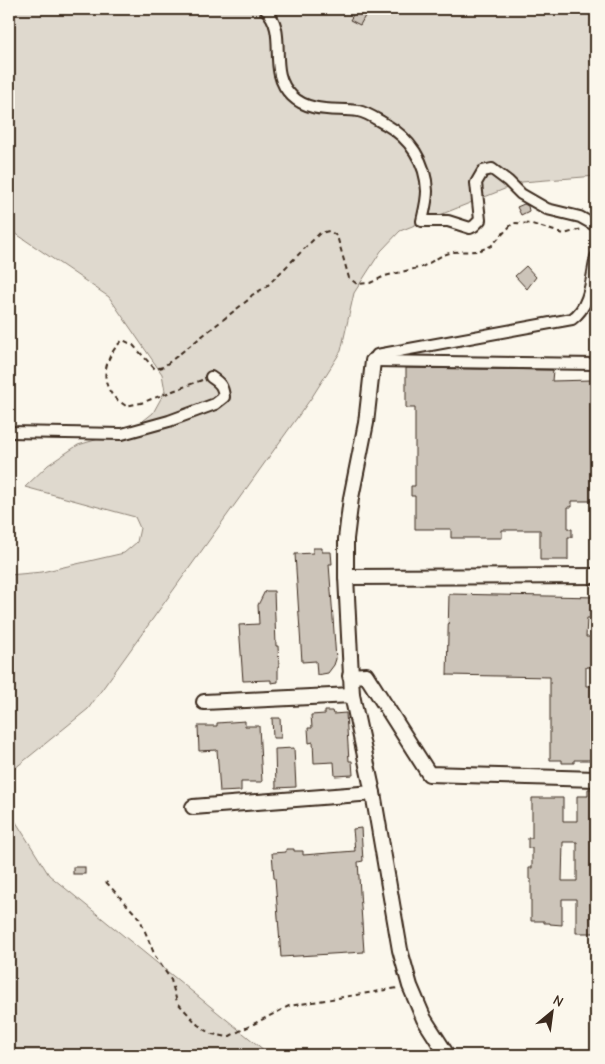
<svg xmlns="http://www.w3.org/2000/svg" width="605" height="1064" viewBox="0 0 605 1064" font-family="'Comic Neue',sans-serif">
<rect width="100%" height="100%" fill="#fbf7ec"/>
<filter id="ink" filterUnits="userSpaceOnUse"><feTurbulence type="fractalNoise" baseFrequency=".02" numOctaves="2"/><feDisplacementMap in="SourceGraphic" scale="10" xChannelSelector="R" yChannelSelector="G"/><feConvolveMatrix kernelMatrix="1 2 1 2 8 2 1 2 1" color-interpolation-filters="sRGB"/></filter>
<g filter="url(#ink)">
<g fill="#dfd9ce" stroke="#8d8276">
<polygon points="9,9 596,9 596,176 522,182 400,231 381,251 354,293 341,351 312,397 88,709 9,773 9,575 42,572 124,553 137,542 140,528 135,517 25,487 48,465 78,445 133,429 153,413 165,391 162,374 109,297 9,229"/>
<polygon points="9,807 11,814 49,875 270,1055 9,1055"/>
</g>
<g fill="#ccc4b9" stroke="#3b2a1e" fill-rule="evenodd">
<polygon points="356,10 365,16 360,25 350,20"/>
<polygon points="524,204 528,206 529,211 521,215 517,207"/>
<polygon points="526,266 536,277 527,289 515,276"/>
<polygon points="406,368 553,370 552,381 591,380 591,382 596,382 596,501 572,501 572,507 568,507 568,529 572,529 572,537 568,537 568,560 540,560 540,530 502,530 502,538 451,538 451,529 415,529 415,496 411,496 411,486 415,486 415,408 406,408"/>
<polygon points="313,548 322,548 322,552 331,552 332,564 329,564 336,659 334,665 328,673 317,675 316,661 302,662 295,554 313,553"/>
<polygon points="265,591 274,591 276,646 278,646 279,666 278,666 278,682 271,683 271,680 243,681 239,625 259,624 258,605"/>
<polygon points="449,594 596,597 596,618 587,618 586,637 596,637 596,667 586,667 586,686 596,686 595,760 574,760 574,763 562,763 562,760 550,760 550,677 447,675"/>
<polygon points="325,711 332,711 333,714 346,713 349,761 352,761 353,775 335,776 334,762 314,763 313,742 309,743 308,728 312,728 311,715 325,714"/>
<polygon points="272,718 280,718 281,738 273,738"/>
<polygon points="245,721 245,726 259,726 262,782 241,782 241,791 220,792 217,750 199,751 198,726 217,726 217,723"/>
<polygon points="294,748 296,787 276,788 275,749"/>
<path d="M 588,789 L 596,789 L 596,933 L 576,933 L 576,899 L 562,899 L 562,925 L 550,924 L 550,923 L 544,923 L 544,921 L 531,921 L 531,879 L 529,879 L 529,868 L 532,868 L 532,848 L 528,848 L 528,838 L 532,838 L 532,798 L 563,798 L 563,821 L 577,821 L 577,796 L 588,796 ZM 563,842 L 577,842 L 577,881 L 562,881 Z"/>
<polygon points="361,828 363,861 358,862 364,952 281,957 275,878 274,878 272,853 286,852 286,849 294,849 294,851 303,851 303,855 355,851 353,829"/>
<rect x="73" y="867" width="12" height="7"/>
</g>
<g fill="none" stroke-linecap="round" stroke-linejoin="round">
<g stroke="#3b2a1e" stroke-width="14">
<g id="street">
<path d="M 265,9 C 290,33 265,70 292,96 C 309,113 336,108 358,111 C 368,113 376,119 385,124 C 410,138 426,162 427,191 C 427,201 424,212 422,221 L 448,221 L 470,228 L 474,226 L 480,220 L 476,183 L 483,171 L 492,169 L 508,181 L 521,194 L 547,209 L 580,217 L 596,226"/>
<path d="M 373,361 L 377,355 L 572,319 C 591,306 591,278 596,257"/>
<polyline points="373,361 596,364"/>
<path d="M 9,432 L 122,434 L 169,421 L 215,404 L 224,397 C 223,386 220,383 211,377"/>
</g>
</g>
<g stroke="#3b2a1e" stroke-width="18">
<g id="secondary">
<polyline points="373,361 366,423 351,498 346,539 346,577 352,695 373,793 400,950 410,986 424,1019 447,1055"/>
<polyline points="346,577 596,576"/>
<polyline points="350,676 366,675 429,774 596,779"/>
<polyline points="204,702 352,695"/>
<polyline points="193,807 373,793"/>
</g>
</g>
<g stroke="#3b2a1e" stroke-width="2" stroke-dasharray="5 4" stroke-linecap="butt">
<path d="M 202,380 L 141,403 L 126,406 C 121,402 114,399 111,393 C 99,376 108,352 123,340 L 133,345 L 155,369 L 163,367 L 248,300 L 252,295 L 266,287 L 320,233 L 329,231 L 337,236 L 349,278 L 357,284 L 370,283 L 385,276 L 422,267 L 441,256 L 452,252 L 478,251 L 491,246 L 513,223 L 532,224 L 564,234 L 582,229"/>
<polyline points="106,882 140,919 155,956 171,980 177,1002 198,1025 212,1034 228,1037 289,1006 398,988"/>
</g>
<use href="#street" stroke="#fbf7ec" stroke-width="10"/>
<use href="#secondary" stroke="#fbf7ec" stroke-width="14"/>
</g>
</g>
<rect width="605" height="1064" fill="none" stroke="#fbf7ec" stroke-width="30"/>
<rect x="15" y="15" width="575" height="1034" fill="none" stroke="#3b2a1e" stroke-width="2" filter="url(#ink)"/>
<g transform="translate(552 1012) rotate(29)" stroke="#fbf7ec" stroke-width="4" paint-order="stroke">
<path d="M0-4L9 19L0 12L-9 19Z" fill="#3b2a1e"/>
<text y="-8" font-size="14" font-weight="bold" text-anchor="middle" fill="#3b2a1e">N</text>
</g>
</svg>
